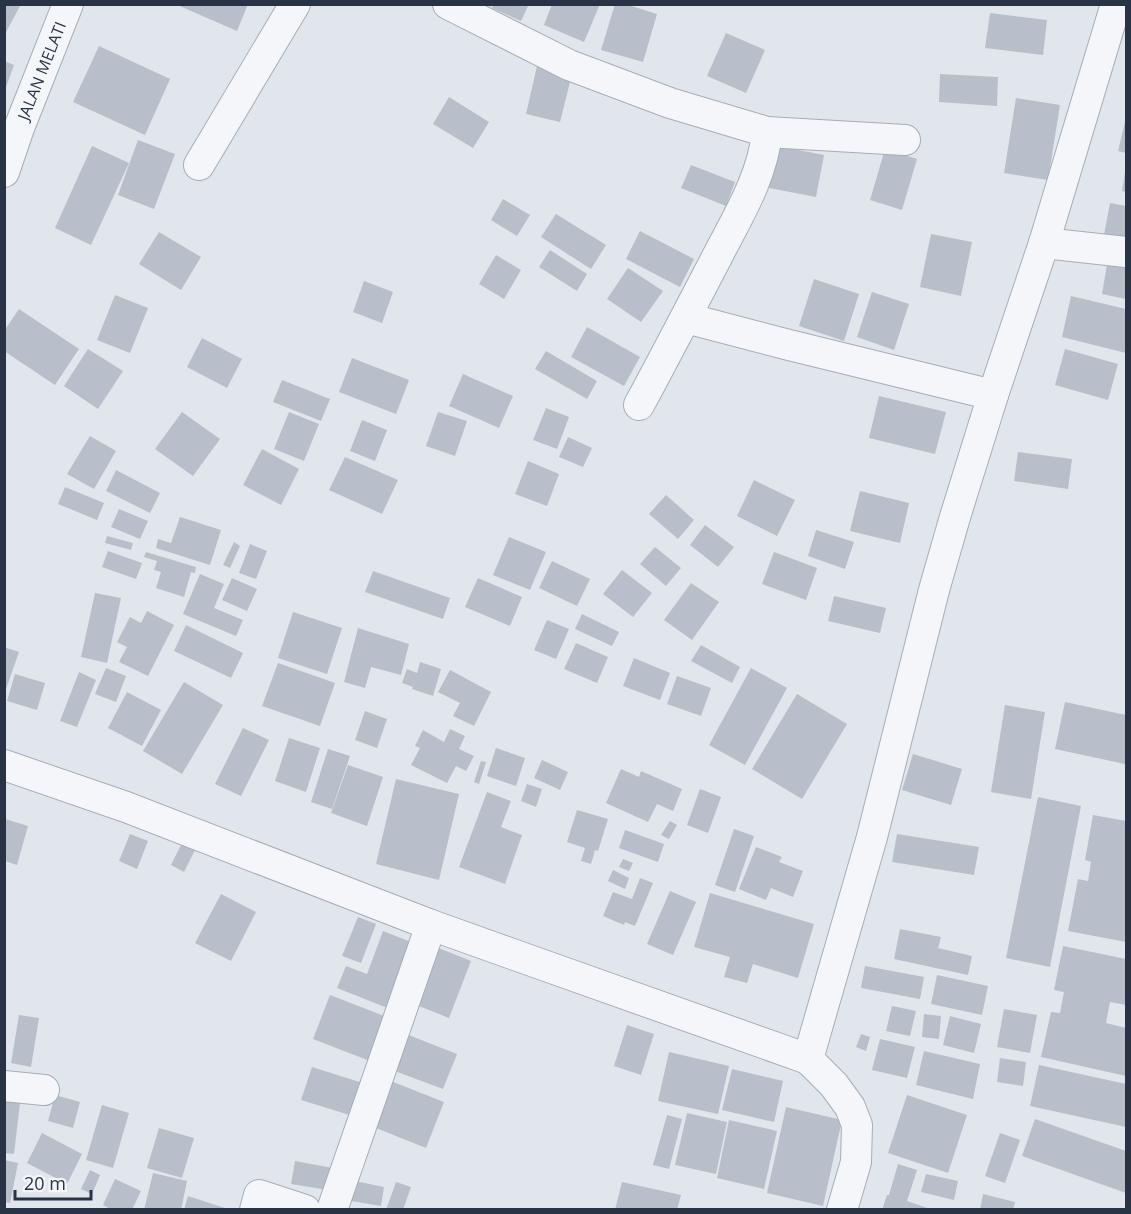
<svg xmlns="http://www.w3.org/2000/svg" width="1131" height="1214" viewBox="0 0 1131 1214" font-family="'Open Sans',sans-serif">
<rect width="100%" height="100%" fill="#e1e6ec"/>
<g fill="#b8bfca">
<polygon points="4,4 21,4 4,36"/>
<polygon points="175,4 248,4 237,31"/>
<polygon points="494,4 529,4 521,21 492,8"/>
<polygon points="552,4 600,4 584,42 544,25"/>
<polygon points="615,4 625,4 657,14 643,62 601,50"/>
<polygon points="990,13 1047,20 1043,55 985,48"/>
<polygon points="726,33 765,50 746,93 707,76"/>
<polygon points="99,46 170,79 145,135 73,102"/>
<polygon points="4,61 14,65 5,90 4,90"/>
<polygon points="537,66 572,74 560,122 526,114"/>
<polygon points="940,74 998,77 997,106 939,102"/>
<polygon points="449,97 489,122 473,148 433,124"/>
<polygon points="1016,98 1060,105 1048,180 1004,173"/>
<polygon points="1126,118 1126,153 1118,151"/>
<polygon points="138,140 175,154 154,209 118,195"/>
<polygon points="772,145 824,155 816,197 764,187"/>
<polygon points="92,146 129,163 91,245 55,228"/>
<polygon points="885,149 917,159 902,210 870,200"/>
<polygon points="691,165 735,182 726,206 681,188"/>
<polygon points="1125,172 1126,173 1126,192 1122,191"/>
<polygon points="503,199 530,215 517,236 491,220"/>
<polygon points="1110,203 1126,206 1126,245 1103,240"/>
<polygon points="556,214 606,245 591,269 541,237"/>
<polygon points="640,231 694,259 680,287 626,259"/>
<polygon points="159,232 201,257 181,290 139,264"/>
<polygon points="931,234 972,242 961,296 920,287"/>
<polygon points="550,250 587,274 577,291 539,267"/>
<polygon points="1109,253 1126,256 1126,299 1102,294"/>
<polygon points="496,255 521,270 504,299 479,284"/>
<polygon points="628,268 663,291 641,322 607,299"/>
<polygon points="814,279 859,294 844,341 799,326"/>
<polygon points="364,281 393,292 382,323 353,312"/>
<polygon points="872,292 909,304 894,350 857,337"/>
<polygon points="115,295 148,308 130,353 97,340"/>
<polygon points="1071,296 1126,309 1126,353 1062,337"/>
<polygon points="19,309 79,349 55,385 4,351 4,331"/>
<polygon points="587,327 640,357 624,386 571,357"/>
<polygon points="202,338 242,359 227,388 187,367"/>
<polygon points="88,349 123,371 98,409 64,386"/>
<polygon points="1065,349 1118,364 1108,400 1055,385"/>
<polygon points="546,351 597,381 587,399 535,369"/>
<polygon points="352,358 409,380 396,414 339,392"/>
<polygon points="463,374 513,396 499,428 449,406"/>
<polygon points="282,380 330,399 321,421 273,402"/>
<polygon points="879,396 946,412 935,454 869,438"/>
<polygon points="546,408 569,417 557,449 533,440"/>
<polygon points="182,412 220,439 193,476 155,449"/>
<polygon points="289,412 319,424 304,461 274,449"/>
<polygon points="438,412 467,421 455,456 426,446"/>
<polygon points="362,420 387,430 375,461 350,451"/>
<polygon points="90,436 116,451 94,489 67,474"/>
<polygon points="568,437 592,448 583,467 559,457"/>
<polygon points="262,449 299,469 281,505 243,485"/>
<polygon points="1018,452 1072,459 1068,489 1014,481"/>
<polygon points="345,457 398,480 382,514 329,490"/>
<polygon points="528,461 559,474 547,506 515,494"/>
<polygon points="116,470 160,493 150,513 106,491"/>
<polygon points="754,480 795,500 777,536 737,516"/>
<polygon points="65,487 104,503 97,520 58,504"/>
<polygon points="860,491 909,503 900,543 850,531"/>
<polygon points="666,495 694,520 678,539 649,514"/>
<polygon points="119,509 148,521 140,539 111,527"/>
<polygon points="180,517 221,530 210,565 156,548 158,539 171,543"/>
<polygon points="705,525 734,547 718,567 690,545"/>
<polygon points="816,530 854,542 845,569 808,556"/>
<polygon points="107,536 133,543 131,550 105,543"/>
<polygon points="509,537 546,552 530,590 493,575"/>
<polygon points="234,542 240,546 230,568 223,565"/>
<polygon points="250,544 267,551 256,579 239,573"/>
<polygon points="655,547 681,568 666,586 640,564"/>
<polygon points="108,551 142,563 136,579 102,567"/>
<polygon points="146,552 196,567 195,573 191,572 184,597 156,588 161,572 154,570 157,561 144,557"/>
<polygon points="774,552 817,568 806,600 762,584"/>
<polygon points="552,561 590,579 577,606 539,588"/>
<polygon points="622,570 652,593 633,617 603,594"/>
<polygon points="373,571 450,598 443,619 365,592"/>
<polygon points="200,574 224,584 214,608 243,620 236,636 183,614"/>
<polygon points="232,578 257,589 247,611 222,600"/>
<polygon points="478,578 522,597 510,626 465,607"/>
<polygon points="691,583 719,602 692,640 664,620"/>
<polygon points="95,593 121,598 107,663 81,657"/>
<polygon points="834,596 886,608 880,633 828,621"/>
<polygon points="147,611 174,625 148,676 119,662 127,647 117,642 130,617 141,623"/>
<polygon points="293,612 342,628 327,674 278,658"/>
<polygon points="582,614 619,632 612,646 575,629"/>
<polygon points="547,620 569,629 556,659 534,650"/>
<polygon points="186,625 243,653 231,678 174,651"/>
<polygon points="358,628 409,644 401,675 371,667 365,688 344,682"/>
<polygon points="576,643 608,657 597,683 564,669"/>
<polygon points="701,645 740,667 732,683 691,661"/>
<polygon points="4,647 19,652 5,692 4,692"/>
<polygon points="634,658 670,673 660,700 623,686"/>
<polygon points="420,662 441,669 433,696 412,689 413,687 402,683 407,669 417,673"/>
<polygon points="278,663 335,683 320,726 262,706"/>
<polygon points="106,668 126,676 116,702 95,694"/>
<polygon points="751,668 787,688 745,765 709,745"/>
<polygon points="450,670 491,692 474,726 453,716 460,703 438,692"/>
<polygon points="79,672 96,680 77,727 60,721"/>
<polygon points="15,674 45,683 37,710 7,701"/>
<polygon points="677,676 711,688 701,716 667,704"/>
<polygon points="184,682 223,705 182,774 143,751"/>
<polygon points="127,692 161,710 142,746 108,728"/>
<polygon points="797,694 847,724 802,799 752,769"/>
<polygon points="1065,702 1126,715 1126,757 1125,764 1055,749"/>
<polygon points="1005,705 1045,712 1031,799 991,792"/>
<polygon points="365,711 387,719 377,748 355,740"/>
<polygon points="243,728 269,740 241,796 215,784"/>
<polygon points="450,729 465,736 459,749 474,756 466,771 456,766 447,783 411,765 420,748 415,746 423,730 444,742"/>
<polygon points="289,738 320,748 306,792 275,781"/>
<polygon points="496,748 525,758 516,786 487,776"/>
<polygon points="328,749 350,756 332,809 311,802"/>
<polygon points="913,754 962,769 951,805 902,790"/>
<polygon points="542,760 568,772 560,790 534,778"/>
<polygon points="481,761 486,762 479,784 474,782"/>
<polygon points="348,765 383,777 367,826 331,813"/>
<polygon points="621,769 639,777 641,771 682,789 673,811 657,804 648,822 606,803"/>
<polygon points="396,779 459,794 439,880 376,864"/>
<polygon points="527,784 542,789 536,807 521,801"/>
<polygon points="700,789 721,797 708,833 687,825"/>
<polygon points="487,792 511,801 501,827 522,835 505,884 459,867"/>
<polygon points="1038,797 1081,806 1050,967 1006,958"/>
<polygon points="577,810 608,819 598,851 595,850 591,864 581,861 585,848 567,842"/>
<polygon points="1093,815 1126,821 1126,942 1068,931 1078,879 1088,881 1091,862 1085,860"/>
<polygon points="5,819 28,826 17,865 5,861"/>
<polygon points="670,821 677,825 669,839 661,835"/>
<polygon points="734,829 754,836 735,892 715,885"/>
<polygon points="625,830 664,844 658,862 619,848"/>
<polygon points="130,834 148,841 137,869 119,861"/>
<polygon points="897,834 979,847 974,875 892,862"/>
<polygon points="183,841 196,848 184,872 171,865"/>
<polygon points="756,847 782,857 779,862 803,871 793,897 771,888 766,900 739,889"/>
<polygon points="623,859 633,863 629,871 619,867"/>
<polygon points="613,870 629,878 625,889 608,881"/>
<polygon points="640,878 653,883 635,926 625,922 624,925 603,916 613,892 632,899"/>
<polygon points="670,891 696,902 673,955 647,944"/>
<polygon points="710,893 814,924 798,978 753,964 747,983 724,977 730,957 694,947"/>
<polygon points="221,894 256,912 231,961 195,943"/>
<polygon points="358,917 376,924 361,963 342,956"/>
<polygon points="900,929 941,937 938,948 972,956 968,975 894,959"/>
<polygon points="383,931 421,946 395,1011 337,988 346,966 367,974"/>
<polygon points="431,945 471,961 449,1018 409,1002"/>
<polygon points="1063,946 1126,959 1126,1005 1110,1002 1106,1023 1126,1028 1126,1076 1041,1057 1051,1012 1060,1013 1064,992 1054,990"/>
<polygon points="865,966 924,977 920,999 861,988"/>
<polygon points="937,975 988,986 982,1015 931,1004"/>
<polygon points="330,995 392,1019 375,1063 313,1039"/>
<polygon points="892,1006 916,1011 910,1036 886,1031"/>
<polygon points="1004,1009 1037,1015 1030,1053 997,1047"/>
<polygon points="924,1014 941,1016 939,1039 922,1037"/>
<polygon points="19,1015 39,1018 31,1067 11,1063"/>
<polygon points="950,1016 981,1024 974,1053 943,1045"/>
<polygon points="627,1025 654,1034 641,1075 614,1066"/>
<polygon points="406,1034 457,1054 443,1089 392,1070"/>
<polygon points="861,1034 870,1037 866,1051 856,1047"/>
<polygon points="880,1039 915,1047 907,1078 872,1070"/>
<polygon points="924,1051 980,1064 973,1099 916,1085"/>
<polygon points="669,1052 729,1066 718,1114 658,1101"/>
<polygon points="1000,1058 1026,1062 1023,1086 997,1082"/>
<polygon points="1039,1065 1126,1084 1126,1127 1030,1106"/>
<polygon points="312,1067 366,1084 356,1117 301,1100"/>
<polygon points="732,1069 783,1081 774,1122 722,1110"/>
<polygon points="388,1080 444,1102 426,1148 371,1126"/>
<polygon points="55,1095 80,1102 73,1128 48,1121"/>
<polygon points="907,1095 967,1115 948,1173 888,1153"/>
<polygon points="4,1101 20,1103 14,1154 4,1153"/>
<polygon points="102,1105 129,1113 113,1168 86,1160"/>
<polygon points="786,1107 842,1120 823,1206 767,1193"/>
<polygon points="687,1113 727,1122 716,1174 675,1165"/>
<polygon points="667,1115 682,1119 669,1169 653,1165"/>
<polygon points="1035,1119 1126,1151 1126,1193 1022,1156"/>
<polygon points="729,1120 777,1131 764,1189 717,1178"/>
<polygon points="159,1128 194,1138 182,1178 147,1168"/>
<polygon points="42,1133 82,1154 67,1184 27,1163"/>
<polygon points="1000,1133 1020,1140 1005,1183 985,1176"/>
<polygon points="4,1160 18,1163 10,1203 4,1202"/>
<polygon points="295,1161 338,1169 334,1191 291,1184"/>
<polygon points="898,1164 917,1170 907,1201 933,1210 882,1210 887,1195 889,1195"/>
<polygon points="90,1170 100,1175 92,1194 81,1189"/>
<polygon points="153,1173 187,1181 181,1210 144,1210"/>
<polygon points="926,1174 958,1181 954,1200 921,1192"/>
<polygon points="115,1179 141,1191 132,1210 112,1210 103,1205"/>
<polygon points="355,1181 384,1187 381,1206 351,1201"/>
<polygon points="396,1182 411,1187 403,1210 386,1210"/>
<polygon points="622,1182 681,1195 677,1210 615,1210"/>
<polygon points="983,1194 1015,1202 1013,1210 980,1210"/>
<polygon points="188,1196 228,1209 228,1210 184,1210"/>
</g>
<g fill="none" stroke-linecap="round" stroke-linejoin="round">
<g stroke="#a6adb7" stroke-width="32">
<g id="street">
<polyline points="448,4 569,65 670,103 767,132 905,140"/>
<polyline points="199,165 295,4"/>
<path id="s1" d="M 4,172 L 19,128 L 68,4"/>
<polyline points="1044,243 1126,252"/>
<polyline points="686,318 789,345 993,395"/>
<path d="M 639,405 C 666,355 692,305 718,255 C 738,216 763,176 767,132"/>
<polyline points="4,765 126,807 431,925 515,955 808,1059 872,837 934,590 955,517 993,395 1044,243 1116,4"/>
<polyline points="808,1059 834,1085 850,1107 857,1125 856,1162 842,1210"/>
<polyline points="4,1086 44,1090"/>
<polyline points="255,1210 259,1195 305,1210"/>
<polyline points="332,1210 431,925"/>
</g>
</g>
<use href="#street" stroke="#f5f6f9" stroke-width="30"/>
</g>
<g text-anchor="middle" stroke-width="4.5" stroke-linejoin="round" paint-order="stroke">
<g font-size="16" fill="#283346" stroke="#f2f5f9">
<text dy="6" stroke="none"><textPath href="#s1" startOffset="108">JALAN MELATI</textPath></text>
</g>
</g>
<rect width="1131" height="1214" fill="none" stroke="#283346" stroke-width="12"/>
<path d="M15 1190v9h76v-9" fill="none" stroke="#283346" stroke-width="3"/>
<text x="24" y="1190" font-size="18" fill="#283346" stroke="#f2f5f9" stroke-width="4.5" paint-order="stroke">20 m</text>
</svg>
